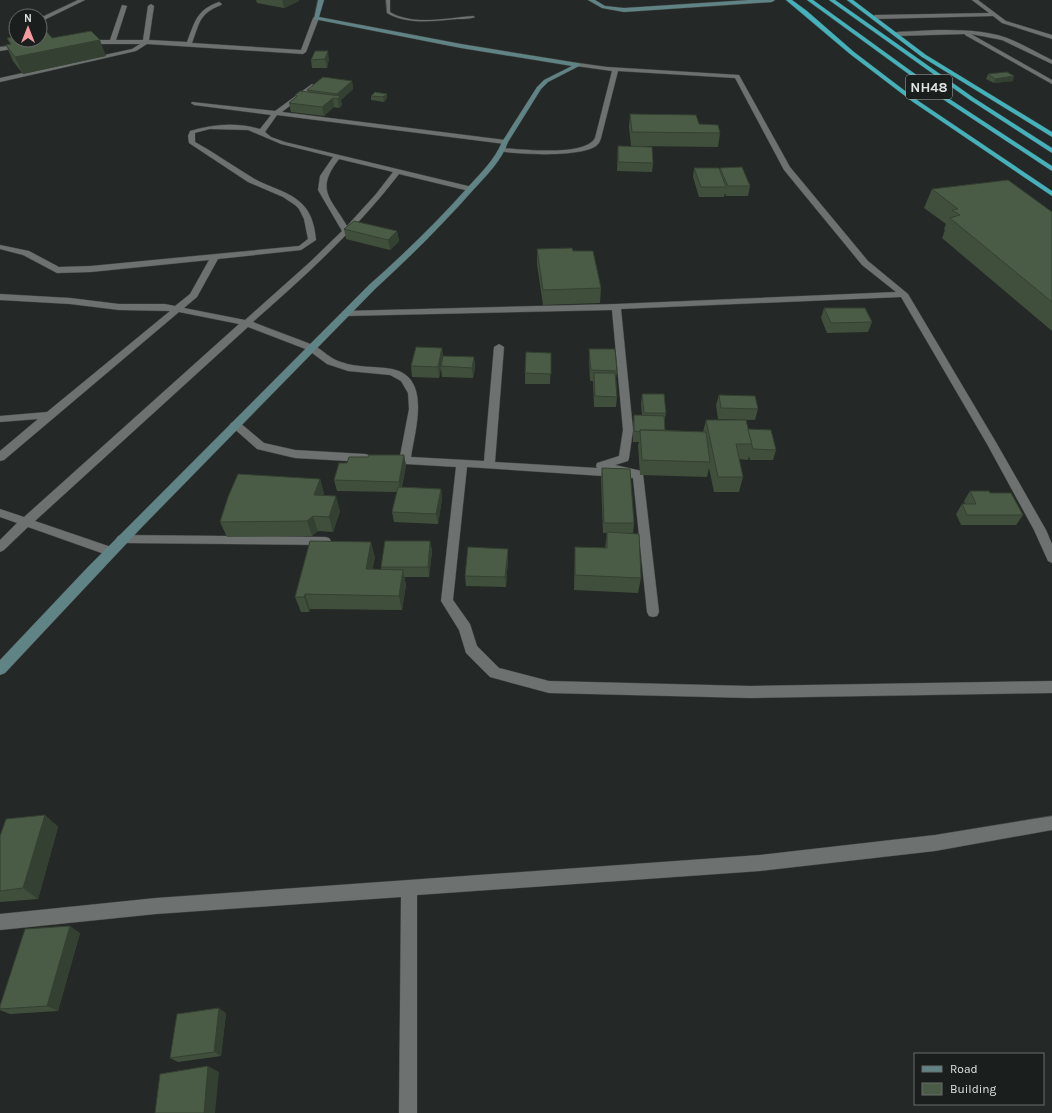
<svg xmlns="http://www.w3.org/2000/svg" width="1052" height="1113" viewBox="0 0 1052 1113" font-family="Karla,sans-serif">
<rect width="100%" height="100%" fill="#242826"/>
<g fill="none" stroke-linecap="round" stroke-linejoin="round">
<g stroke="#404342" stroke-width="1">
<path id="lane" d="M 386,0 L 390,0 L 390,12 C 413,26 447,18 473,16 L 475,17 C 470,19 462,19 457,19 C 434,21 407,25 387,13 Z"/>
</g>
<g stroke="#404342" stroke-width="1">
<g id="street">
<polygon points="78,0 85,0 40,22 40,18"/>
<polygon points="972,0 978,0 1006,21 1052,35 1052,39 1002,23 993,16 875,19 872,17 875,15 989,13"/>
<path d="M 219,2 L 222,4 L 221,5 C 199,14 200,22 192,43 L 301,50 L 313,18 L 316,16 L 319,18 L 306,52 L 303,54 L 147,44 L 136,51 L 0,82 L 0,78 L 132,49 L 140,44 L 85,44 L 82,42 L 85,40 L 110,40 L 122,5 L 127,6 L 116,40 L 143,40 L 148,6 L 151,4 L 154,6 L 149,40 L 187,42 C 195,22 196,10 219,2 Z"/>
<path d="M 937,30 C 961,30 985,30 1007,38 C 1023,44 1037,53 1052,60 L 1052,64 L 1002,40 L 971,34 L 1052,80 L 1052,84 L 965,35 L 965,34 L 897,36 L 894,34 L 897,32 Z"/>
<polygon points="22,44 24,45 24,47 0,51 0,47"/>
<path d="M 578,63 L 607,67 L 739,75 L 790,167 L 868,261 L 908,294 L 997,444 L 1046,530 L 1052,544 L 1052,563 L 1048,561 L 1034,530 L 987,444 L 901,297 L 621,309 L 633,430 L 629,458 L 628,461 L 615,465 L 642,471 L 643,474 L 659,612 L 657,616 L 653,617 L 649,616 L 647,612 L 633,478 L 467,467 L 453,600 L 470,624 L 477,646 L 499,668 L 549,681 L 750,686 L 1052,681 L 1052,693 L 750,698 L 549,693 L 490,677 L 466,653 L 459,630 L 441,601 L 456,467 L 389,463 L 385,462 L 384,459 L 385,456 L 400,456 L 409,409 L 408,393 L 401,381 L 390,375 L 348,371 L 327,364 L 308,350 L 248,327 L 35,521 L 114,548 L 116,551 L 114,554 L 110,556 L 28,527 L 4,550 L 0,552 L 0,540 L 17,523 L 0,517 L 0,509 L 24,517 L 239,324 L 179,312 L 4,460 L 0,461 L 0,451 L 38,419 L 0,422 L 0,416 L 47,412 L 170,311 L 119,310 L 70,304 L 0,300 L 0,294 L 70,298 L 119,304 L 165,304 L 175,306 L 190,294 L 209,260 L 91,272 L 57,273 L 23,255 L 0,249 L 0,245 L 29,251 L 59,267 L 91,266 L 299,246 L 308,239 L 304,219 L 299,209 L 295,205 L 283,197 L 248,182 L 189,143 L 188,136 L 190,131 C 212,124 237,122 260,129 L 271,115 L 194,105 L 191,103 L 192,102 L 275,111 L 312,84 L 315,86 L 314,87 L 282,112 L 505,140 L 508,142 L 505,144 L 277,115 L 265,132 L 271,137 L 285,142 L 472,187 L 473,189 L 469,191 L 399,174 C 356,230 305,276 253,322 C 273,330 293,337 313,345 C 323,350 330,359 341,362 C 358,368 375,366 392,369 C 432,377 415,430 411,457 L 484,461 L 494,347 L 499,344 L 504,347 L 495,462 L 597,468 L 596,466 L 597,463 L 619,456 L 623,430 L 612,310 L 346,316 L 342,313 L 343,311 L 616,304 L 896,292 L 862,265 L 784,170 L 735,78 L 618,71 L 601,138 C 600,141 599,144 596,146 C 582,157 518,155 500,151 L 499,150 L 502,148 C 521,149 585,157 595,138 L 612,71 L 576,66 L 575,65 ZM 210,129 L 248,130 L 281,144 L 333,157 L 320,176 L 318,190 L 342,231 L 310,262 L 245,320 L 184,308 L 197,297 L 218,259 L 301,250 L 316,240 C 315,228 312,215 304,206 C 291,191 269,188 253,178 C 233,166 215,153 195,142 L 195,133 ZM 339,159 L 393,172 L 376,194 L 347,226 C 330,197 315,190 339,159 Z"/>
<polygon points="235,421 239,422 264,443 295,450 365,454 369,455 370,458 369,461 365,462 295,458 261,450 257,449 231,426 230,424"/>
<polygon points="122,535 325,537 329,538 331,541 329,544 325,545 122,543 118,542 116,539 118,536"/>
<polygon points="1052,816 1052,830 935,851 760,871 417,895 417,1113 399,1113 401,897 156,914 0,930 0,914 156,898 760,855 935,835"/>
</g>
</g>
<g stroke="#404342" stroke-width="1">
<g id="secondary">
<path d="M 318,0 L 324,0 L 319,17 L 461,44 L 578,63 L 581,65 L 548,82 L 541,89 L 508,142 C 502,160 487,175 474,189 C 443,224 410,257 375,289 L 142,527 L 5,673 L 0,675 L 0,660 L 87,568 L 369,285 C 404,254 438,221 469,186 C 481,173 495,159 502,142 L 537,87 L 544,80 L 572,66 L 461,48 L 314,19 Z"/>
<polygon points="588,0 595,0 605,6 624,8 749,0 775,0 772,2 624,12 602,8"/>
</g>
</g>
<g stroke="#404342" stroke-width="1">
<g id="highway">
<polygon points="786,0 792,0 807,11 854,52 917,100 1052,191 1052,196 913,102 850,54"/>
<polygon points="807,0 813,0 951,100 1052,166 1052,171 947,102"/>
<polygon points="829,0 835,0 974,98 1052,148 1052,153 970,100"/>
<polygon points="847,0 853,0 926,55 1052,132 1052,137 922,57"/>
</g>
</g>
<use href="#lane" fill="#6d716f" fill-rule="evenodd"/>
<use href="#street" fill="#6d716f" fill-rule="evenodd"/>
<use href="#secondary" fill="#608486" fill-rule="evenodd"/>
<use href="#highway" fill="#43b2bb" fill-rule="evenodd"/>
</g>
<g fill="#404f3c">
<polygon points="256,0 299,0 299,1 284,8 257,3"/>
<polygon points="7,38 52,38 106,56 23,74 13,61 6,45 10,44"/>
<polygon points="329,59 327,68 312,68 311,60"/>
<polygon points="988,74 1013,81 994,83 986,79"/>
<polygon points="352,81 353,89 341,100 342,105 339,108 334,107 324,116 291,112 289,103 296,97 295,95 308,92 307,90"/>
<polygon points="387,94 387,98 384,102 371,100 371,96"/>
<polygon points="630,114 699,124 720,133 718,147 631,146 629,127"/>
<polygon points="618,146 653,163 652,172 617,171"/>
<polygon points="694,168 720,170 720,168 750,186 748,196 726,196 725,193 724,197 699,197 693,177"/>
<polygon points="932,189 1052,212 1052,331 942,238 945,230 944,229 946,224 924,208"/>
<polygon points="344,229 397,231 399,241 390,250 346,239"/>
<polygon points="537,249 573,251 601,288 600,303 543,305 537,264"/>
<polygon points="824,308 872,322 868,332 827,333 821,318"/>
<polygon points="442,348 443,356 474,357 475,368 473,378 442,377 441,368 439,378 412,377 411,366"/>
<polygon points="589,349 617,371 616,378 617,397 616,407 594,407 593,381 590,381 589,359"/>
<polygon points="551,353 550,384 525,384 525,373"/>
<polygon points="642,394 666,413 664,424 665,430 703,432 706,420 748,429 776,450 773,460 750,460 749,456 748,460 739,459 743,477 739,492 714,492 709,468 707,477 640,475 638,445 639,442 633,442 633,425 634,415 642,415 641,404"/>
<polygon points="719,395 758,409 755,420 718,419 716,405"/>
<polygon points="404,455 406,466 402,487 441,489 442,499 438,524 394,522 392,512 397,492 337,491 334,480 347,463 368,457"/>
<polygon points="602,468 634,523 633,534 641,578 638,593 574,590 575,547 605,548 607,533 603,533 601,479"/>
<polygon points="320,479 324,494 323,495 340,511 333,532 318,531 312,536 227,537 220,522"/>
<polygon points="970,491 990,493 1023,515 1016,525 961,525 956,514 962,504 965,504 964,501"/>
<polygon points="430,541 432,551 429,577 404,577 406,585 402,610 310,609 309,612 301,612 295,597 375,557 372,570 381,570 381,567"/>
<polygon points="508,549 508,559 506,587 466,586 465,576"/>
<polygon points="45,815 58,827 38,899 0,902 0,836"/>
<polygon points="80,933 58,1011 10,1014 0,1010 0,1006"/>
<polygon points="226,1013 221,1056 178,1062 170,1058"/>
</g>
<g fill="#344031">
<polygon points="282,0 299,0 299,1 284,8"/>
<polygon points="100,40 106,56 23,74 15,57"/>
<polygon points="328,51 329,59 327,68 325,59"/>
<polygon points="1014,76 1013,81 994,83 995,79"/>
<polygon points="352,81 353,89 341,100 342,105 339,108 337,94"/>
<polygon points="387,94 387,98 384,102 383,97"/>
<polygon points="333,98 334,107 324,116 322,107"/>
<polygon points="397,231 399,241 390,250 388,240"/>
<polygon points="442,348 443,358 441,366 439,378 438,367"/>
<polygon points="474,357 475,368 473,378 472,368"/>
<polygon points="404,455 406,466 400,492 399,482"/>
<polygon points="320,479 324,494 318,510 314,495"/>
<polygon points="441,489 442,499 438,524 436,514"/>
<polygon points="336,496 340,511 333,532 329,517"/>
<polygon points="313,516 318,531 312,536 307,521"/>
<polygon points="430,541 432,551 429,577 428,567"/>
<polygon points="371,542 375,557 370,584 366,569"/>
<polygon points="508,549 508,559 506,587 505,577"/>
<polygon points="403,570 406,585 402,610 399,596"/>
<polygon points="305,594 310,609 309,612 304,597"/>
<polygon points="45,815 58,827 38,899 23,888"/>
<polygon points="70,926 80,933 58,1011 47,1006"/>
<polygon points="219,1008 226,1013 221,1056 214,1052"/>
<polygon points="208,1066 219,1072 215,1113 204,1113"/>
</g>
<g fill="#4a5c46" stroke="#344031">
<polygon points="46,31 52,38 91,31 100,40 15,57 6,45 11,44 7,38 16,37 16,40 40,40 40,32"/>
<polygon points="315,51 328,51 325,59 311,60"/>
<polygon points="1007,72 1014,76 995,79 988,74"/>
<polygon points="323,77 352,81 337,94 307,90"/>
<polygon points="300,91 340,96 338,99 333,98 322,107 289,103 297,96 295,95"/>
<polygon points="375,92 387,94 383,97 371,96"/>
<polygon points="630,114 696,115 699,124 718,125 720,133 632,132"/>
<polygon points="618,146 652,147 653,163 618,162"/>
<polygon points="742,167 750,186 728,186 720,168"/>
<polygon points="694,168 719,168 726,187 701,187"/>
<polygon points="1008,180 1052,212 1052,302 950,218 960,215 952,210 958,209 932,189"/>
<polygon points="354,221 397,231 388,240 344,229"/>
<polygon points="572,248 573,251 593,251 601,288 543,290 537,249"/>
<polygon points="824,308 865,308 872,322 831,323"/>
<polygon points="416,347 442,348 438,367 411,366"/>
<polygon points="589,349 615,349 617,371 591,370"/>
<polygon points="526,352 551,353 551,374 525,373"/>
<polygon points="443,356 474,357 472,368 441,366"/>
<polygon points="594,373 615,373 617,397 595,396"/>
<polygon points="642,394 664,394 666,413 644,413"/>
<polygon points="719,395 755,396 758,409 721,408"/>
<polygon points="634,415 664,416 665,430 640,430 640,432 634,431"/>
<polygon points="706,420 746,420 752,444 736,444 743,477 718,477"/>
<polygon points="748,429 771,430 776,450 753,449"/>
<polygon points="640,430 706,432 710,462 642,460"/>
<polygon points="369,455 404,455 399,482 334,480 339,463 347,463 349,457 368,457"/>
<polygon points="602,468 630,469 634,523 604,523"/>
<polygon points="238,474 320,479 314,495 336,496 329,517 313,516 307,521 220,522 228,497"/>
<polygon points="398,487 441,489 436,514 392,512"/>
<polygon points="970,491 989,491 990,493 1011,493 1023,515 967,515 962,504 976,504"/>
<polygon points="607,532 639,534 641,578 575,575 575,547 607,548"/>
<polygon points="310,541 371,542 366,569 403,570 399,596 305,594 304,597 295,597"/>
<polygon points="385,541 430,541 428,567 381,567"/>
<polygon points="468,547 508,549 505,577 465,576"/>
<polygon points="45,815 23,888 0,891 0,836 6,819"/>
<polygon points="70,926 47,1006 0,1009 0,1006 25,929"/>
<polygon points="219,1008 214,1052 170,1058 177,1014"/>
<polygon points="208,1066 204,1113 155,1113 160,1074"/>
</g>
<g text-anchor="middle" stroke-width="3" stroke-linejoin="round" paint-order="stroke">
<rect fill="#1a1e1d" stroke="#a5a8a7" stroke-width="1" x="906" y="75" width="46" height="24" rx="3"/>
<g font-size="14" font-weight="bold" fill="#e0e3e2">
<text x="929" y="92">NH48</text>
</g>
</g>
<rect x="914" y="1053" width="130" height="52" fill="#1a1e1d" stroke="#696d6c"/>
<rect x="922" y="1066" width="20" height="6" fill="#608486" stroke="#696d6c"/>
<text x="950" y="1073" font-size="12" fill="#e0e3e2">Road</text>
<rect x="922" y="1083" width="20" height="12" fill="#4a5c46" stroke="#696d6c"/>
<text x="950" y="1093" font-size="12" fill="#e0e3e2">Building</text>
<g transform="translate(28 28)"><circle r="19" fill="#1a1e1d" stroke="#696d6c"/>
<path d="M0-3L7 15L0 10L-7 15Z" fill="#f49b9f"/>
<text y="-6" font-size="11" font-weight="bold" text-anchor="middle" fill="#e0e3e2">N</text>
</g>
</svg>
